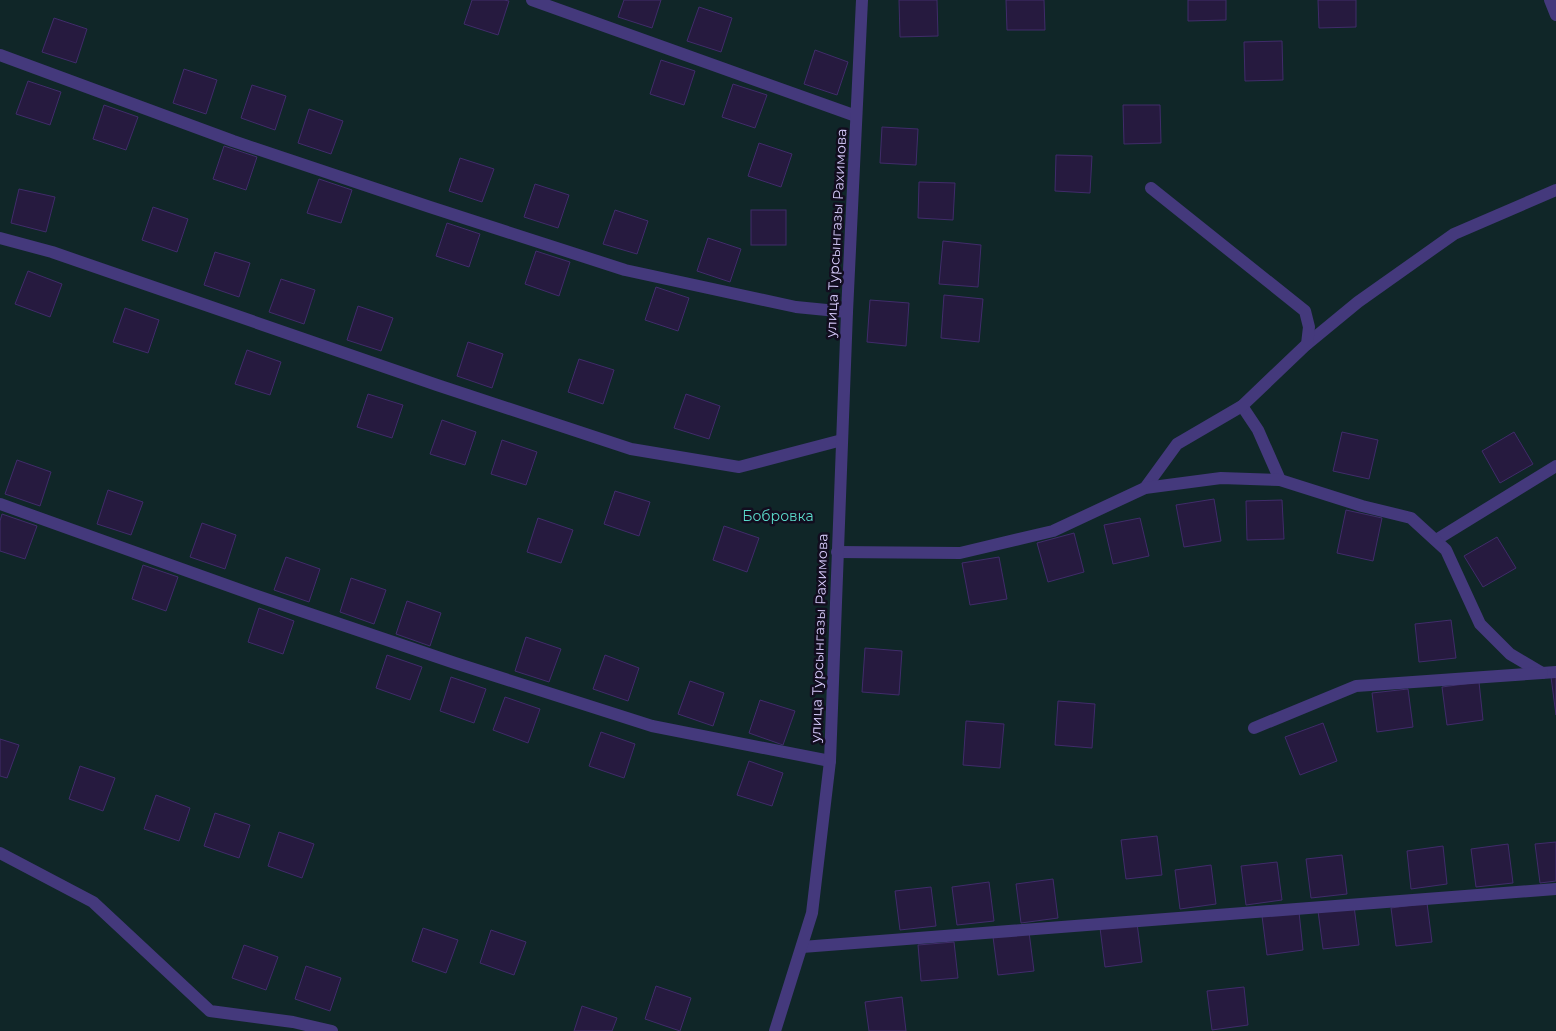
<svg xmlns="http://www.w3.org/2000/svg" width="1556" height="1031" viewBox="0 0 1556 1031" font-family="Montserrat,sans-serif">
<rect width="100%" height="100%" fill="#120d1f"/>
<rect fill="#102628" x="0" y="0" width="1556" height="1031"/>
<g fill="#261a3f" stroke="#402c6a">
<polygon points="472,0 504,0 509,1 498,35 464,24"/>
<polygon points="624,0 661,0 652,28 618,17"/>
<polygon points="899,0 937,0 938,36 900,37"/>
<polygon points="1006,0 1044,0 1045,30 1007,30"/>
<polygon points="1188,0 1226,0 1226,20 1188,21"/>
<polygon points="1318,0 1356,0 1356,27 1319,28"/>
<polygon points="699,7 732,18 721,52 687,41"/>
<polygon points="54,18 87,29 76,63 42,52"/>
<polygon points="1282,41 1283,80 1245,81 1244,42"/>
<polygon points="815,50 848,62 837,95 804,84"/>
<polygon points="661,60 695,71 684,105 650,94"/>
<polygon points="184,69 217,80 206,114 173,103"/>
<polygon points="28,81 61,92 50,125 16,114"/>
<polygon points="733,84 767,95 755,128 722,117"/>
<polygon points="252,85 286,96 275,130 241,118"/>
<polygon points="104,105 138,117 126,150 93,139"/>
<polygon points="1123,105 1160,105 1161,143 1124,144"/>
<polygon points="309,109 343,121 331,154 298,143"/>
<polygon points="882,127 918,129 916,165 880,163"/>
<polygon points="759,143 792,154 781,187 748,176"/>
<polygon points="224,146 257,157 246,190 213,179"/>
<polygon points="1056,155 1092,156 1090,193 1055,191"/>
<polygon points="460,158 494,169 482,202 449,191"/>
<polygon points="319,179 352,190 341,223 307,213"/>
<polygon points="919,182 955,183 953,220 918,218"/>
<polygon points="535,184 569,195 558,228 524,217"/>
<polygon points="19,189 55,197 46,232 11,223"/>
<polygon points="153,207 188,219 177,252 142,240"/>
<polygon points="615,210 648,221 637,254 603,244"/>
<rect x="751" y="210" width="35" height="35"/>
<polygon points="447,223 480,234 469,267 436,256"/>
<polygon points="708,238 741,249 730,282 697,271"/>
<polygon points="943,241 981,245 978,287 939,284"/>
<polygon points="536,251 570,262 559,296 525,284"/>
<polygon points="215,252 250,263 239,297 204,285"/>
<polygon points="28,271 62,284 50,317 15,304"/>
<polygon points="281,279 315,290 304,324 269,312"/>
<polygon points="656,287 689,298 678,331 645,320"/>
<polygon points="944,295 983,299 979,342 941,338"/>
<polygon points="870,300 909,303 906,346 867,342"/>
<polygon points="358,306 393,318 381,351 347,340"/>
<polygon points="125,308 159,320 148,353 113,342"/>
<polygon points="468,342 503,354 492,388 457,376"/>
<polygon points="247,350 281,362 270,395 235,384"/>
<polygon points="579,359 614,370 603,404 568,392"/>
<polygon points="368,394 403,405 392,438 357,427"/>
<polygon points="686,394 720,406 709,439 674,428"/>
<polygon points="442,420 476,432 465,465 430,454"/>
<polygon points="1342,432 1378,440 1369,479 1333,471"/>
<polygon points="1514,432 1533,464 1500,483 1482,451"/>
<polygon points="502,440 537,452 526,485 491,474"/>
<polygon points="17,460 51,472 40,506 5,494"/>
<polygon points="108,490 143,502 131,535 97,524"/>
<polygon points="615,491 650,502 639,536 604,524"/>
<polygon points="1214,499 1221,541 1184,547 1176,505"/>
<polygon points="1282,500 1284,539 1247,540 1246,501"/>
<polygon points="1346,510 1382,518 1373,561 1337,553"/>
<polygon points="2,514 37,526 25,559 0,551 0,521"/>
<polygon points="538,518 573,530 561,563 527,552"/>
<polygon points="1140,518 1149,556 1113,564 1104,525"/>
<polygon points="202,523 236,535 225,569 190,557"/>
<polygon points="724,526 759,538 747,572 713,560"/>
<polygon points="1074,533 1084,572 1048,582 1037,543"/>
<polygon points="1497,537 1516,568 1483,587 1464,556"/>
<polygon points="286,557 320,569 309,602 274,590"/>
<polygon points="999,557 1007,599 970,605 962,563"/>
<polygon points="143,565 178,577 166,611 132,599"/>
<polygon points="351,578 386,590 374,624 340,612"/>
<polygon points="407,601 441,613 430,646 396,634"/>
<polygon points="259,608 294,621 283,654 248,642"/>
<polygon points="1451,620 1456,658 1419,662 1415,624"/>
<polygon points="526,637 561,649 549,682 515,671"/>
<polygon points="865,648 902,651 899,695 862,692"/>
<polygon points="387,655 422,667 410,700 376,688"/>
<polygon points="605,655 639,668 628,701 593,689"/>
<polygon points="1556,676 1556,715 1551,677"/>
<polygon points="451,677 486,689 474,723 440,711"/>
<polygon points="690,681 724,693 713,726 678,714"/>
<polygon points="1479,682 1483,720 1447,725 1442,687"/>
<polygon points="1408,689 1413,727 1377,732 1372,693"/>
<polygon points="505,697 540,709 528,743 493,730"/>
<polygon points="760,700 795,711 783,745 749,733"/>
<polygon points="1058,701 1095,704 1092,748 1055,745"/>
<polygon points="966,721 1004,724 1000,768 963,765"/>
<polygon points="1323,723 1337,761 1300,775 1285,737"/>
<polygon points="601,732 635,744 624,778 589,766"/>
<polygon points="0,739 19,745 7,778 0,776"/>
<polygon points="749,761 783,773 772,806 737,795"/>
<polygon points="80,766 115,778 103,811 69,799"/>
<polygon points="156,795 190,808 179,841 144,829"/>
<polygon points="215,813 250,825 239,858 204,846"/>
<polygon points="279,832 314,844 302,878 268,866"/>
<polygon points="1157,836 1162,875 1126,879 1121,840"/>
<polygon points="1556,842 1556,881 1540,883 1535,844"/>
<polygon points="1508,844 1513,883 1476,887 1471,849"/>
<polygon points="1443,846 1447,884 1411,889 1407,851"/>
<polygon points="1342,855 1347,894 1311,898 1306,859"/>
<polygon points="1277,862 1282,900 1246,905 1241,866"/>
<polygon points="1211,865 1216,904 1180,909 1175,870"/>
<polygon points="1053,879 1058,918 1021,923 1016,884"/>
<polygon points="989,882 994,921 957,925 952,887"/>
<polygon points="931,887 936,926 900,930 895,891"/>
<polygon points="1427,903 1432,942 1396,946 1391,908"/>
<polygon points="1354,906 1359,945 1323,949 1318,911"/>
<polygon points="1299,912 1303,950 1267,955 1262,916"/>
<polygon points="1137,923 1142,962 1105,967 1100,928"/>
<polygon points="423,928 458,940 446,973 412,961"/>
<polygon points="491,930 526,942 514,975 480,963"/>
<polygon points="1029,932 1034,971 998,975 993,937"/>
<polygon points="954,942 958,978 921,981 918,945"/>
<polygon points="244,945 278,957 266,990 232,978"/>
<polygon points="306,966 341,978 330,1011 295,999"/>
<polygon points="656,986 691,998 680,1031 645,1019"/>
<polygon points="1244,987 1248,1025 1212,1030 1207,991"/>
<polygon points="902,997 906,1031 869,1031 865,1002"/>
<polygon points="582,1006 617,1018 612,1031 574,1031"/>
</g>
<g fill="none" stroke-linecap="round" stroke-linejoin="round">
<g stroke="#44397c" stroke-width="12">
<polyline points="532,0 856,116"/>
<polyline points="1550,0 1556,15"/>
<polyline points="0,55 233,141 430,207 625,270 796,307 847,312"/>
<polyline points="0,238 52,252 437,385 631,449 739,467 842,440"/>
<polyline points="1307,344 1358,302 1454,234 1556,190"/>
<polyline points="1242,406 1258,430 1280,480"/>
<polyline points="1145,488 1177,444 1242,406 1307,344 1309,327 1305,311 1151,188"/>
<polyline points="0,504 260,597 455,663 652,726 830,761"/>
<polyline points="1436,540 1556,466"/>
<polyline points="837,552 960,553 1053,531 1145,488 1221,478 1280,480 1362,506 1411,518 1446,550 1480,624 1510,654 1542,673 1556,672"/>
<polyline points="1254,728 1356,686 1542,673"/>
<polyline points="0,853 93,902 210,1011 293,1022 332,1031"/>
<polyline points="802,947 1556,889"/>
</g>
<polyline stroke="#44397c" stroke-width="12" points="775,1031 812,913 830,761 847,312 862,0"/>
</g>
<g text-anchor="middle" stroke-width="5" stroke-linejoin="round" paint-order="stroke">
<g font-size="14" fill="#d8ccfd" stroke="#120d1f">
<text transform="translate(836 233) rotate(-87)" y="5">улица Турсынгазы Рахимова</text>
<text transform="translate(819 638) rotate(-88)" y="5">улица Турсынгазы Рахимова</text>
</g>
<g font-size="14" fill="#5bdaca" stroke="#120d1f">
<text x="778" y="521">Бобровка</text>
</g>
</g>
</svg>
